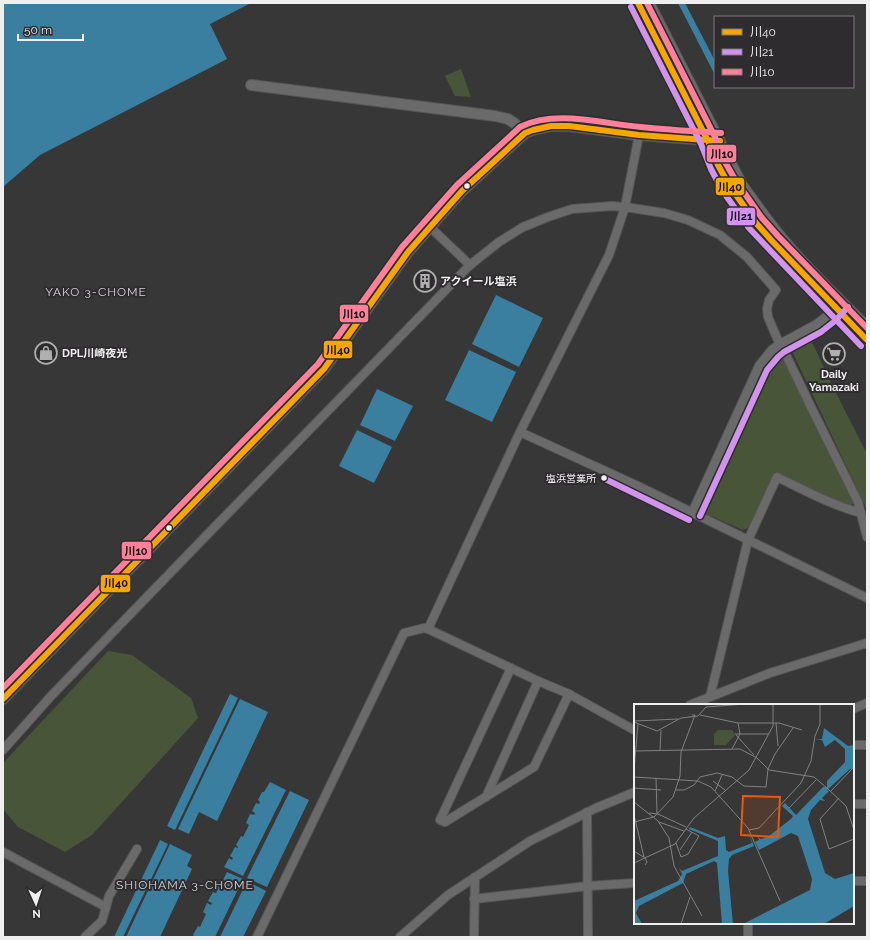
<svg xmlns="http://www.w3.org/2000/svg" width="870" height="940" viewBox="0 0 870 940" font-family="Raleway,'Noto Sans JP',sans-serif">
<rect width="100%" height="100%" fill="#373737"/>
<g fill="#485538">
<polygon points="461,69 471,97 455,96 445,76"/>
<polygon points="811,340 834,389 867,454 867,515 866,508 791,349"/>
<polygon points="779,357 784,359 854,503 849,506 775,472 749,528 743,530 702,512 701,508 771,365"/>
<polygon points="108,651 132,655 191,698 198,718 92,835 65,852 18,827 3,809 3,763"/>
</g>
<g fill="#3a7fa0">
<polygon points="3,3 251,3 210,24 227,59 40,155 3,187"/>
<polygon points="678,3 685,3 715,61 715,75"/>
<polygon points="496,295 543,318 519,367 472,344"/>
<polygon points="469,350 516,372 492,422 445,400"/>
<polygon points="377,389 413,406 395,441 360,425"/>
<polygon points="357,430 392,447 374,483 339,466"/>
<polygon points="230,694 238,698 175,830 167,826"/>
<polygon points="240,699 268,712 217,821 199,812 189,834 178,829"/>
<polygon points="270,782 286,790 243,876 224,867 229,858 232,860 233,858 230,856 235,847 238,848 238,847 236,845 241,836 243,837 249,825 246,823 250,814 254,815 255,813 252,811 256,803 259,804 260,802 258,800 262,792 264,792"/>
<polygon points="290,791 309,800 267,887 247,878"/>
<polygon points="160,840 168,844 123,937 114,937"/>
<polygon points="170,844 192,855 187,866 192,869 160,937 126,937"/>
<polygon points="227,872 243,879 215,937 195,937 193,935 198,926 200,927 206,914 203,912 207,903 211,905 212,903 208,901 213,892 216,893 217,892 215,890 219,881 222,882"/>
<polygon points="247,881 266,891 243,937 220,937"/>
</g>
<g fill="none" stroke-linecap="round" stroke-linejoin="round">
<g stroke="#565556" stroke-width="10">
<g id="minor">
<polyline points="430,227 470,265"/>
<polyline points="520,432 640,487 867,598"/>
<polyline points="428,629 520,432 609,255 625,207 639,135"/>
<polyline points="511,668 440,820 445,822 534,767 569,694"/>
<path d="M 710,697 L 748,540 L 777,477 C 804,490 831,505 861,513"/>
<polyline points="690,705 770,673 867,643"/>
<polyline points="853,709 867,703"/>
<polyline points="853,745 867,745"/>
<polyline points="3,750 52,695 203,539 470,265 499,242 523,227 548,217 572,209 612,206 625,207 664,213 688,220 720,235 747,257 776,290 769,300 767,309 768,317 780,345 786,355 811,407 858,502 867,537"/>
<polyline points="486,797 538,681"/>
<polyline points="853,804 867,804"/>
<polyline points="587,812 588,937"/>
<polyline points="3,852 106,907 102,921 85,937"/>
<polyline points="853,881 867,881"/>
<polyline points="474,899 588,886 635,883"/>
<polyline points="106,907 109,896 137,849"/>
<polyline points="748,923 748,937"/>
<polyline points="257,937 404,633 424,628 428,629 538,681 569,694 634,730"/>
<polyline points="400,937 448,895 530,841 596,808 635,792"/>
<polyline points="474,937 475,877"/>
</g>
</g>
<g stroke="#565556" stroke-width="12">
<g id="tertiary">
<polyline points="638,3 708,141 718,165 729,185 756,223 772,241 867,340"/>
<path d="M 649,3 L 742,185 C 752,199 762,213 773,227 C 801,263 835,295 867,327"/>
<polyline points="251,85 495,116 508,119 514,123 525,133"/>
<polyline points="693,513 760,366 772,351 780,345 817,325 830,315 840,305"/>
<polyline points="3,699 324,369 408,252 462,191 525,133 533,130 551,126 569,126 639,135 720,141"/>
</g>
</g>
<use href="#minor" stroke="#6b6a6b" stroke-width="8"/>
<use href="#tertiary" stroke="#6b6a6b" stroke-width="10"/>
<g stroke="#2e2c2e" stroke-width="9">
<g id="bus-1">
<polyline points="638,3 708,141 718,165 729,185 756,223 772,241 867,340"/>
<polyline points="3,699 324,369 408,252 462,191 525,133 533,130 551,126 569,126 639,135 720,141"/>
</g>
</g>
<g stroke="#2e2c2e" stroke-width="9">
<g id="bus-2">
<polyline points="631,7 701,144 711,169 722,190 749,228 766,246 861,346"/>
<polyline points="603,478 689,520"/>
<polyline points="700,516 767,370 778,357 784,352 821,332 835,321 848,307"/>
</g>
</g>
<g stroke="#2e2c2e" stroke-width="9">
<g id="bus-3">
<polyline points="647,3 715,137 725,162 736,181 762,218 778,236 867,328"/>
<path d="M 3,688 L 318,364 L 402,247 L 457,185 L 520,127 C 556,109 603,124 641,127 C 667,130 694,131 721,133"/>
</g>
</g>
<use href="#bus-1" stroke="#f7a600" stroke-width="6"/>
<use href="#bus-2" stroke="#d193ec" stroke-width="6"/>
<use href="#bus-3" stroke="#ff8098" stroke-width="6"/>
</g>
<defs>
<g id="building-ring" transform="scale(1.15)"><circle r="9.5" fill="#2e2c2e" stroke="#afafaf" stroke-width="1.5"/><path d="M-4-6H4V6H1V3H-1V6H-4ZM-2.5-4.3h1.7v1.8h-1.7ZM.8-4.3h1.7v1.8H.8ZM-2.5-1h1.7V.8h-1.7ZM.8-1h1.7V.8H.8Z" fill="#afafaf"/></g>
<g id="shop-ring" transform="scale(1.15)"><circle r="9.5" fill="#2e2c2e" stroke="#afafaf" stroke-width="1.5"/><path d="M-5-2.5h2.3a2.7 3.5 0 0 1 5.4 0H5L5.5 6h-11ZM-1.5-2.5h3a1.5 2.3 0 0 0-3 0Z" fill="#afafaf"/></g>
<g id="supermarket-ring" transform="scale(1.15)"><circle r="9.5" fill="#2e2c2e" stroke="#afafaf" stroke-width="1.5"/><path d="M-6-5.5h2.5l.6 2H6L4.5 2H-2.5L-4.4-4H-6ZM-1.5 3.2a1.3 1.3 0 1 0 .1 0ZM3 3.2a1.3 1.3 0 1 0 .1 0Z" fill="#afafaf"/></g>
</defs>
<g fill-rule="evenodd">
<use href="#building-ring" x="425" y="281"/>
<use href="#shop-ring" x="46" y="353"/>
<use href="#supermarket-ring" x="834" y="354"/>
</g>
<g fill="#f0eff0" stroke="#2e2c2e" stroke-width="1.5">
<circle cx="467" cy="186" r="3.5"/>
<circle cx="604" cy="478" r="3.5"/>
<circle cx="169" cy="528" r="3.5"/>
</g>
<g text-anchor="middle" stroke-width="4" stroke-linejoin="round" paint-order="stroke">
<g font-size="10" fill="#f0eff0" stroke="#2e2c2e" text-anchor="end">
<text x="596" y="482">塩浜営業所</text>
</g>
<g font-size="11" font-weight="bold" fill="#f0eff0" stroke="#2e2c2e" text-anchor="start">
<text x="440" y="285">アクイール塩浜</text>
<text x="62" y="357">DPL川崎夜光</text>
<text x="834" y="378" text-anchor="middle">Daily<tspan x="834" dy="13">Yamazaki</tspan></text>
</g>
<g font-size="12" letter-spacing="1" fill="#d5d3d6" stroke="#2e2c2e">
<text x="96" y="296">YAKO 3-CHOME</text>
<text x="185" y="889">SHIOHAMA 3-CHOME</text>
</g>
</g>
<g transform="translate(634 704)">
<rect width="220" height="220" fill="#373737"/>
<path d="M 84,26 L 98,26 L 101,31 L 92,41 L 80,41 L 80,30 Z" fill="#485538"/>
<path d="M 190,24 L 214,42 L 220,41 L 220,65 L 216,65 L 193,86 L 195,87 L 188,94 L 191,97 L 186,96 L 177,106 L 174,115 L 191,169 L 201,175 L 220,169 L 220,202 L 190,220 L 109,220 L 176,186 L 178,175 L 164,132 L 157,129 L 125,146 L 121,138 L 125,136 L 124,133 L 127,135 L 135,132 L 157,115 L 159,112 L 148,102 L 151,99 L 162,111 L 189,83 L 193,83 L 193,77 L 211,58 L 211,45 L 201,36 L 191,43 L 188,36 L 181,35 L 188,35 ZM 56,123 L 84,134 L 91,132 L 92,146 L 95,148 L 118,139 L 114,128 L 120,142 L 98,151 L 95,155 L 94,167 L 99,220 L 88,220 L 83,159 L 80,157 L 52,170 L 49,179 L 5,202 L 2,209 L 8,220 L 0,220 L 0,197 L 44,177 L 48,170 L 45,164 L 48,167 L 84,152 L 84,137 L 55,125 Z" fill="#3a7fa0"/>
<path fill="none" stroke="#3a7fa0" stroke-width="2" d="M 162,220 L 220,191"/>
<path fill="none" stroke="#818181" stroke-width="1" d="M 148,0 L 182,0M 66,11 L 104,19 L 145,19 L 168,26M 1,17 L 44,15M 0,18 L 23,27 L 47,14 L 64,12 L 72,3 L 111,0M 142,19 L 144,42M 101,30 L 134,30M 102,31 L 120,51M 98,45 L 106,30 L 104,19M 26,46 L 27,26M 0,47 L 106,45 L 123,54 L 135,66 L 180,73 L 194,85M 0,66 L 4,20M 0,73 L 64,77 L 77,83 L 114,124 L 146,197M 22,74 L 23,109M 79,77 L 91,86M 0,84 L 27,86M 194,85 L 212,102 L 220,126M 42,86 L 50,86 L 60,81 L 66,73 L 83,69 L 98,73 L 110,82 L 132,83 L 134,65 L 141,50 L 159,24M 81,87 L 88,71M 197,87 L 218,65M 205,94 L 186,115 L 195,145 L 220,135M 0,98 L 24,117 L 35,134 L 40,162 L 68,212M 155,104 L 182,76M 15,109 L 24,110 L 52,123M 0,111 L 10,153M 0,118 L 20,113 L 39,93 L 46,72 L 47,48 L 61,11 L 58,11M 25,118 L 50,127M 115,126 L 125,124 L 167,79 L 177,57 L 181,32 L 186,20 L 186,0M 42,139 L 47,153 L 54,150 L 65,132 L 52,125M 46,146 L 58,128M 0,147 L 11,154 L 13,158 L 11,161M 0,159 L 41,140 L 60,114 L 115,66 L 139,22 L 139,0M 47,220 L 56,193"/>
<path fill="#e8590c" fill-opacity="0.15" stroke="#e8590c" stroke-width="2" d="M 109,92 L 146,93 L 144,133 L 107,131 Z"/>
<rect width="220" height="220" fill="none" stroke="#f0eff0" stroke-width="2"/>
</g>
<g stroke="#2e2c2e" stroke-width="1.5">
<rect x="706" y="144" width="31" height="19" rx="4" fill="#ff8098"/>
<rect x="715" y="177" width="30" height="19" rx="4" fill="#f7a600"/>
<rect x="726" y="207" width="30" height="19" rx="4" fill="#d193ec"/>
<rect x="339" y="304" width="30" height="19" rx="4" fill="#ff8098"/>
<rect x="323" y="340" width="30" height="19" rx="4" fill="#f7a600"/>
<rect x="121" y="541" width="31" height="19" rx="4" fill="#ff8098"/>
<rect x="100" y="574" width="31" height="19" rx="4" fill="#f7a600"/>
</g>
<g font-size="11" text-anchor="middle" font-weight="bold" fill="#111">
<text x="722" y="158">川10</text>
<text x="730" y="191">川40</text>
<text x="741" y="220">川21</text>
<text x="354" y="318">川10</text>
<text x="338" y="354">川40</text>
<text x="136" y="555">川10</text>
<text x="116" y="587">川40</text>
</g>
<rect width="870" height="940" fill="none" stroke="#f0eff0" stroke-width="8"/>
<rect x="714" y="16" width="140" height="72" fill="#2e2c2e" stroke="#7c7a7c"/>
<rect x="722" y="29" width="20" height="6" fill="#f7a600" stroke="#7c7a7c"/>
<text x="750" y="36" font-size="12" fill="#f0eff0">川40</text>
<rect x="722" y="49" width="20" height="6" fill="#d193ec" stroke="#7c7a7c"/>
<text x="750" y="56" font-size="12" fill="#f0eff0">川21</text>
<rect x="722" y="69" width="20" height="6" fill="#ff8098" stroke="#7c7a7c"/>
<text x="750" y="76" font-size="12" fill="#f0eff0">川10</text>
<g transform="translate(36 904) rotate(177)" stroke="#2e2c2e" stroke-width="3" paint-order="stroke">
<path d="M0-3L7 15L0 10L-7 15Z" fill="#f0eff0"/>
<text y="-6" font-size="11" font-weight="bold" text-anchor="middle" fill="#f0eff0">N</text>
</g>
<path d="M18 34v6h65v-6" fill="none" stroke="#f0eff0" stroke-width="2"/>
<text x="24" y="34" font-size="12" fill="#f0eff0" stroke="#2e2c2e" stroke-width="3" paint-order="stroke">50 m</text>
</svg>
